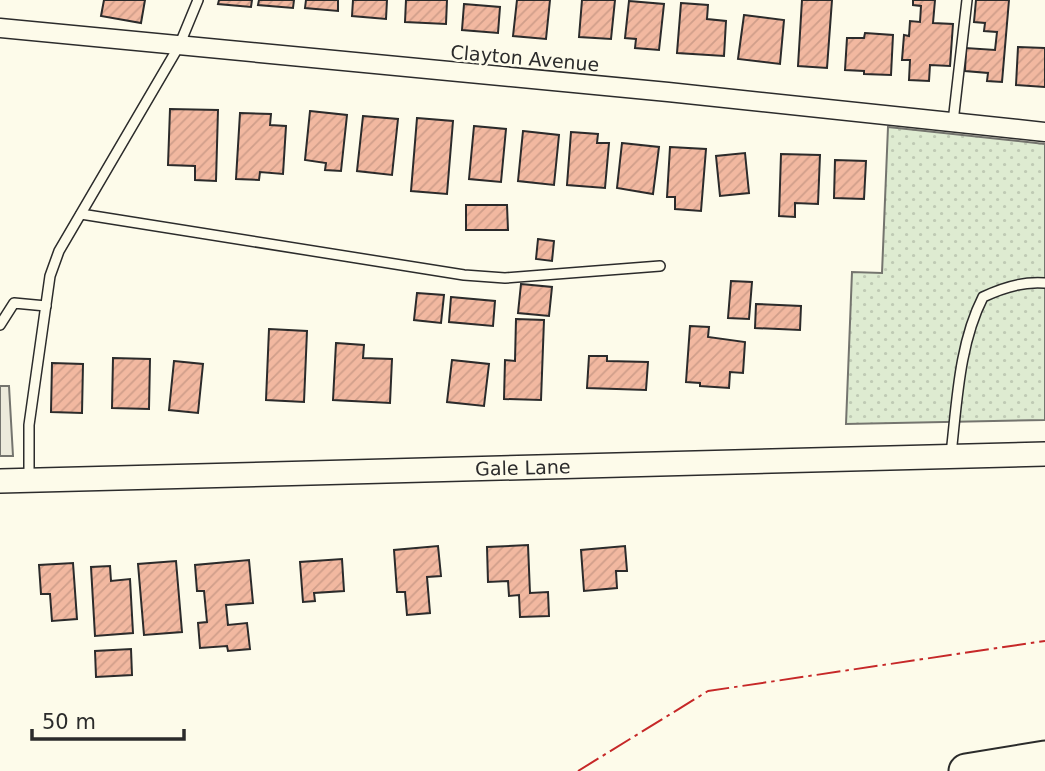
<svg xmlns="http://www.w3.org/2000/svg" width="1045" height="771" viewBox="0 0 1045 771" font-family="'DejaVu Sans',sans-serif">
<defs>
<pattern id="grass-dots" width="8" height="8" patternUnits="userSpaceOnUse" patternTransform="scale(1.75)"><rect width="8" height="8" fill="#deebd1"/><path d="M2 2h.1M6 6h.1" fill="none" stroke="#bfcab4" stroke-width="1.8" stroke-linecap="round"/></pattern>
<pattern id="building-hatch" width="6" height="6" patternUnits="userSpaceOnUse" patternTransform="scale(1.75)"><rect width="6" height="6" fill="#f2b8a0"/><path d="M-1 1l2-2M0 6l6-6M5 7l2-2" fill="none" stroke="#d09e8a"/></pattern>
</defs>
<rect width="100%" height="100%" fill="#fdfbea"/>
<polygon fill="url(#grass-dots)" stroke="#74746e" stroke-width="2" points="888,127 1045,144 1045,420 846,424 852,272 882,273"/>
<polygon fill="#eceadb" stroke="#74746e" stroke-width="2" points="0,386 9,386 13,456 0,456"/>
<g fill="url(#building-hatch)" stroke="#2b2b2b" stroke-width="2">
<polygon points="104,0 145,0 141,23 101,16"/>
<polygon points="219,0 252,0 251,7 218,4"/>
<polygon points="259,0 294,0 293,8 258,5"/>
<polygon points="306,0 338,0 338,11 305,8"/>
<polygon points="353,0 387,0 386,19 352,16"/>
<polygon points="406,0 447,0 446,24 405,22"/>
<polygon points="517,0 550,0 546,39 513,36"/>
<polygon points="582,0 615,0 611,39 579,37"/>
<polygon points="802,0 832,0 827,68 798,66"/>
<polygon points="913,0 935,0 933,23 953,24 950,66 930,65 929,81 909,80 910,60 902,60 904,35 909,36 910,21 920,22 921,6 913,5"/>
<polygon points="976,0 1009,0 1002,82 987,81 988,73 965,71 966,48 995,50 997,32 984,31 985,23 974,22"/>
<polygon points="629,1 664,4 659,50 635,48 636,39 625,38"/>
<polygon points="681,3 708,5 707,19 726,21 724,56 677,53"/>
<polygon points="464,4 500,7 498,33 462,30"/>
<polygon points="744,15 784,20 780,64 738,59"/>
<polygon points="865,33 893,35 891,75 864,74 864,71 845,70 847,38 864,38"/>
<polygon points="1018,47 1045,48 1045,87 1016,85"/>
<polygon points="170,109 218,110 216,181 195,180 195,166 168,165"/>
<polygon points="310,111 347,115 341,171 325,170 326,163 305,160"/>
<polygon points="240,113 271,114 270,125 286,126 283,174 260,172 259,180 236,179"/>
<polygon points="363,116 398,119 392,175 357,171"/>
<polygon points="417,118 453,121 447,194 411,191"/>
<polygon points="474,126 506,129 501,182 469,179"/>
<polygon points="523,131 559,135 554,185 518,181"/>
<polygon points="571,132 598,134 597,143 609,143 605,188 567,185"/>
<polygon points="622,143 659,147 653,194 617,188"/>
<polygon points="670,147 706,149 701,211 675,209 675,197 667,197"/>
<polygon points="745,153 749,193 720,196 716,156"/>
<polygon points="781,154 820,155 818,204 795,203 795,217 779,216"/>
<polygon points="835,160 866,161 864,199 834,198"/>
<polygon points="466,205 507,205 508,230 466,230"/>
<polygon points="538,239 554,241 552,261 536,259"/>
<polygon points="731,281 752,282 749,319 728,318"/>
<polygon points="521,284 552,287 549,316 518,313"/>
<polygon points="417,293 444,295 441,323 414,320"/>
<polygon points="451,297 495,301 493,326 449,322"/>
<polygon points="756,304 801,306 800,330 755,328"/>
<polygon points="516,319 544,320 541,400 504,399 505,360 515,361"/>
<polygon points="690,326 709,327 708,337 745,342 743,373 730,372 729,388 700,386 700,383 686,382"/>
<polygon points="269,329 307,331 304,402 266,400"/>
<polygon points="336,343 364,345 363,358 392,359 390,403 333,400"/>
<polygon points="589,356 607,356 607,361 648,362 646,390 587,388"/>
<polygon points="113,358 150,359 149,409 112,408"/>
<polygon points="452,360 489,364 484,406 447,402"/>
<polygon points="174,361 203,364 198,413 169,410"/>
<polygon points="52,363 83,364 82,413 51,412"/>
<polygon points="528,545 530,593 548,592 549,616 520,617 519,595 509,596 508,581 488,582 487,547"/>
<polygon points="438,546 441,576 427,577 430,613 407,615 405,592 397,592 394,550"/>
<polygon points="625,546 627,571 616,571 617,588 584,591 581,550"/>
<polygon points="342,559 344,591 314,593 315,601 303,602 300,562"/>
<polygon points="249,560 253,603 226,605 228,625 247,623 250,649 228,651 227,646 200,648 198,623 207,622 204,591 197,591 195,565"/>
<polygon points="176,561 182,632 144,635 138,564"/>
<polygon points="73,563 77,619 52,621 50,594 41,594 39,565"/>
<polygon points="110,566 111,581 130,579 133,633 95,636 91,567"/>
<polygon points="131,649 132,675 96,677 95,651"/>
</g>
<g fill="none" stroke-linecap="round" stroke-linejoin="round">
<g stroke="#2b2b2b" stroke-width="12">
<g id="service">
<polyline points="953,122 967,0"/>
<polyline points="81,214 464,275 505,278 660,266"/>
<polyline points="0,325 14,303 46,306"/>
<path d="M 951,454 C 957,402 959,344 983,297 C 1002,288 1024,281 1045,283"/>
<polyline points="29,478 29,425 50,276 59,251 179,46 198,0"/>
</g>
</g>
<g stroke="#2b2b2b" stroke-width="21">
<polyline id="minor" points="0,28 668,92 1045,132"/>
</g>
<g stroke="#2b2b2b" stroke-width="26">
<g id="tertiary">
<path id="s1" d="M 0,481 L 1045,454"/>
</g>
</g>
<g stroke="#2b2b2b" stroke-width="37">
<polyline id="motorway" points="966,771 1045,758"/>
</g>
<use href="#service" stroke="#fdfbea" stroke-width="9"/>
<use href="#minor" stroke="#fdfbea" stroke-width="18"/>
<use href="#tertiary" stroke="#fdfbea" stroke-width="23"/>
<use href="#motorway" stroke="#fdfbea" stroke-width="33"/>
<polyline stroke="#c62828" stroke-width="2" stroke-dasharray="24 5 3.5 5" stroke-linecap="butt" points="578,771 708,691 1045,641"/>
</g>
<g text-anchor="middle" stroke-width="5" stroke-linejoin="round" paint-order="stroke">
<g font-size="19" fill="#2b2b2b" stroke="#fdfbea">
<text transform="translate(525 58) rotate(5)" y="7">Clayton Avenue</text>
<text dy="7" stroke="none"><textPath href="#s1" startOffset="523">Gale Lane</textPath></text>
</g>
</g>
<path d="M32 729v10h152v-10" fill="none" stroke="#2b2b2b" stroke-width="3.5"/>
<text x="42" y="729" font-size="21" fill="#2b2b2b" stroke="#fdfbea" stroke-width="5" paint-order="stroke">50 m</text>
</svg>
